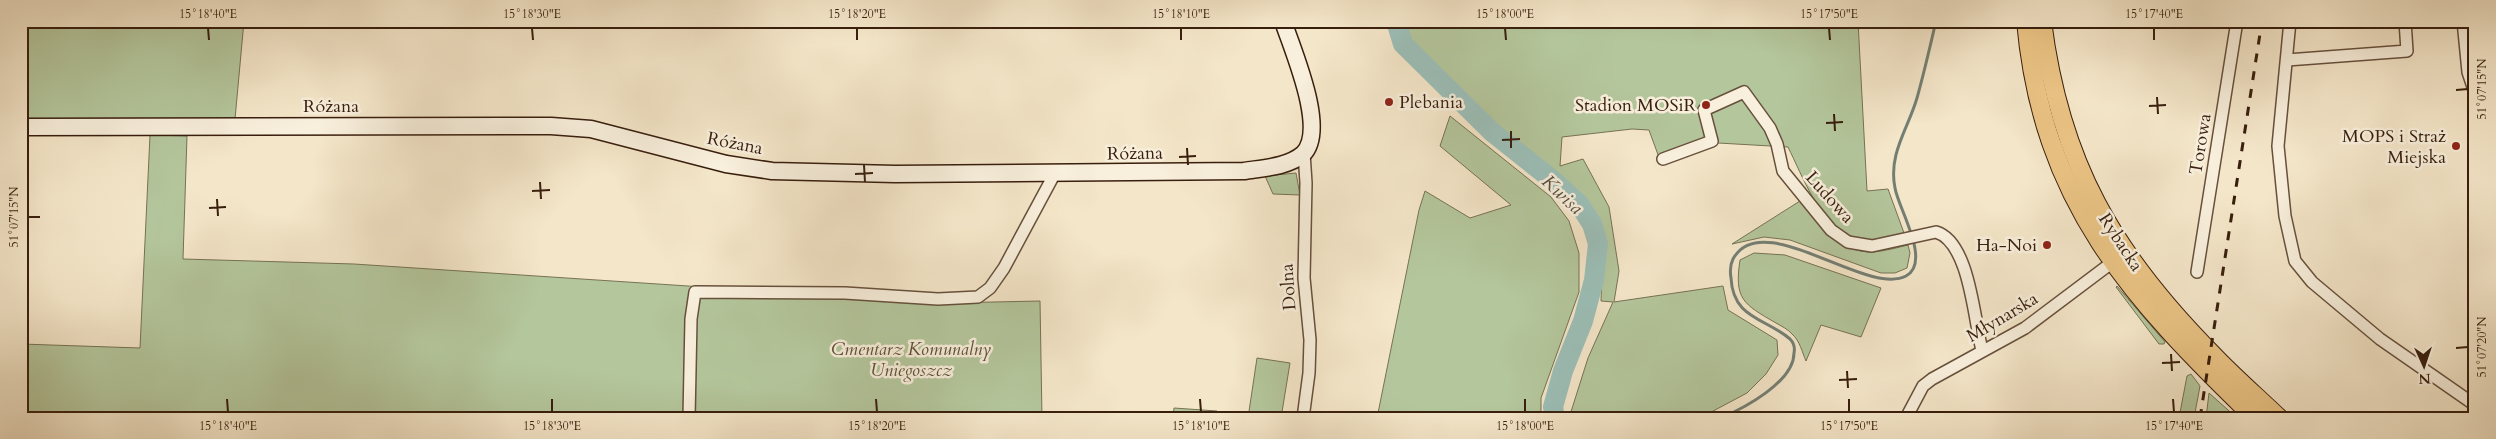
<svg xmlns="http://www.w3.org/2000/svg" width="2496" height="439" viewBox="0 0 2496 439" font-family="Cardo,serif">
<rect width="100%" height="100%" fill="#f4e6c9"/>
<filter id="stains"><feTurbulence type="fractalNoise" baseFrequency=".004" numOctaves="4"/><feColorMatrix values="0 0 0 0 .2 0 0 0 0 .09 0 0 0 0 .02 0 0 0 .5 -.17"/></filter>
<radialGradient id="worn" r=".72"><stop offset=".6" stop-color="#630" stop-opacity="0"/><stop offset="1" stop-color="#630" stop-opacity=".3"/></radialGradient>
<g fill="#b4c69c" stroke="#767254">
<polygon points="21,21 244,21 235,119 21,119"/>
<path d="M 1405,21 L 1858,21 L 1867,191 L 1888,189 L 1904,233 C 1889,237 1867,244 1851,236 C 1818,221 1803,177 1788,147 L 1718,143 L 1661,163 L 1649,130 L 1632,129 L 1562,137 L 1560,166 L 1583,159 L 1609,207 L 1619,271 L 1614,302 L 1723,286 L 1728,310 L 1777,340 L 1778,355 L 1766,374 L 1747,393 L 1700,418 L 1569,418 L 1588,358 L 1613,302 L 1601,301 L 1603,239 L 1592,209 L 1507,135 L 1409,38 Z"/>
<polygon points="1450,116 1551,197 1569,221 1579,253 1579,292 1541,398 1541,418 1377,418 1419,210 1425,191 1470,218 1511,205 1440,146"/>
<polygon points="150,135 187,136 183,259 354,264 946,303 1040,301 1042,418 21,418 21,344 140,348"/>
<polygon points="1296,173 1300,195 1273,194 1265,176"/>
<path d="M 1800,201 C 1814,214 1835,238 1850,247 C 1866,257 1891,249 1908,245 L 1910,253 L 1907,268 L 1895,273 L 1881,273 L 1790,240 L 1764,237 L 1732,244 Z"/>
<path d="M 1754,253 L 1785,255 L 1881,288 L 1861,337 L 1821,325 L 1806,361 C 1802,352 1800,341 1792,334 C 1788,329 1781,326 1776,323 C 1743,304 1734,299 1740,260 Z"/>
<polygon points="2117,286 2165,342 2164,344 2159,344 2116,287"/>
<polygon points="1257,358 1290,363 1281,418 1248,418"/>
<polygon points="2191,374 2200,386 2194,418 2179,418 2187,376"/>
<polygon points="2209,393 2237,418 2206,418"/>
<polygon points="1174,408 1217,411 1216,418 1173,418"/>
</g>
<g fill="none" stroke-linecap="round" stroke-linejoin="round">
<path stroke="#747f74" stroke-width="3" d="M 1721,418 C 1744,408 1794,382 1794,353 C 1795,348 1794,343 1790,339 C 1766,318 1733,319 1731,278 C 1730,272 1730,265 1733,259 C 1762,206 1866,297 1906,276 C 1932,262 1898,208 1895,188 C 1888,154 1908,129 1917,98 C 1924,73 1930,47 1936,21"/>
<polyline stroke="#9cbfb8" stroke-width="20" points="1396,21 1403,44 1492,132 1550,178 1579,204 1592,224 1598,244 1594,280 1583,321 1563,371 1553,407 1555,418"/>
<g stroke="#67503c" stroke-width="14">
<g id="street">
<polyline points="2290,21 2278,146 2285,216 2295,261 2312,282 2380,339 2475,405"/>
<polyline points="2463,21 2468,72 2475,93"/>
<polyline points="2287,60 2407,51 2405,21"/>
<path d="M 1663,159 L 1712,141 L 1704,110 L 1744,92 L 1770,128 L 1777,144 L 1783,171 L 1831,230 L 1848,242 L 1872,246 L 1936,232 C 1970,242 1974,321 1982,350"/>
<polyline points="2197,272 2237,21"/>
<polyline points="689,418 691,319 695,292 845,293 938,299 978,297 990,288 1004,268 1055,173"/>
<polyline points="1303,418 1309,373 1310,340 1304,278 1306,183 1304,153"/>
<polyline points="1906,418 1923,386 1932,379 2025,328 2118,258"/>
</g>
</g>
<g stroke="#381e0d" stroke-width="19">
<path id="secondary" d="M 21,127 L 551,126 L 591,129 L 726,164 L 772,171 L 895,174 L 1244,171 C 1263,168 1288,167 1303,154 C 1328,130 1292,49 1283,21"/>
</g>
<g stroke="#381e0d" stroke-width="20">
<g id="primary">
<path d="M 2026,21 C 2042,202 2131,298 2255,418"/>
<path d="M 2042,21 C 2060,164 2113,254 2213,355 C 2234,377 2257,397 2279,418"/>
</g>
</g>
<use href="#street" stroke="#f8efdc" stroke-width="11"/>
<use href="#secondary" stroke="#f8efdc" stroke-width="16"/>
<use href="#primary" stroke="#eac384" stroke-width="18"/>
<polyline stroke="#381e0d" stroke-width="3" stroke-dasharray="9 9" stroke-linecap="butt" points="2200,418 2262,21"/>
</g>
<path fill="none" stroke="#381e0d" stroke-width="2" d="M 208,28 L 209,40M 532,28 L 533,40M 857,28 L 857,40M 1181,28 L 1181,40M 1505,28 L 1506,40M 1829,28 L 1830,40M 2154,28 L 2154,40M 2456,90 L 2468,89M 2157,97 L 2158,114M 2149,106 L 2166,105M 1834,114 L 1835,131M 1826,123 L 1843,122M 1511,131 L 1511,148M 1502,140 L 1520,139M 1187,148 L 1188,165M 1179,157 L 1196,156M 864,165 L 865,182M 855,174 L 873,173M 540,182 L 541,199M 532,191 L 550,190M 217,199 L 218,216M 209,208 L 226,207M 28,217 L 40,217M 2456,348 L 2468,347M 2171,354 L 2172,371M 2162,363 L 2180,362M 1847,371 L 1848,388M 1839,380 L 1857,379M 227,399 L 228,412M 552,399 L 552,412M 876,399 L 877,412M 1200,399 L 1201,412M 1525,399 L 1525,412M 1849,399 L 1849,412M 2173,399 L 2174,412"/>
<g fill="#8f2418" stroke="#f8efdc" stroke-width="2">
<circle cx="1389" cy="102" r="5"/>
<circle cx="1706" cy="105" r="5"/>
<circle cx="2456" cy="146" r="5"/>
<circle cx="2047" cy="245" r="5"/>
</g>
<g text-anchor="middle" stroke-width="5" stroke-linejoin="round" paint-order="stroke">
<g font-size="18" fill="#381e0d" stroke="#f8efdc" text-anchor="end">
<text x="1399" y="108" text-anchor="start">Plebania</text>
<text x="1696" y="111">Stadion MOSiR</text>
<text x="2446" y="142">MOPS i Straż<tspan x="2446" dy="21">Miejska</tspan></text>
<text x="2037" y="251">Ha-Noi</text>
</g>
<g font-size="18" fill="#381e0d" stroke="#f8efdc">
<text x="331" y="112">Różana</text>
<text transform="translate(735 143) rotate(11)" y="6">Różana</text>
<text transform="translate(2200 144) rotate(-81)" y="6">Torowa</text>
<text transform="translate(1135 153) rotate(-1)" y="6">Różana</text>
<text transform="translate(1830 197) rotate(48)" y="6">Ludowa</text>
<text transform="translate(2121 242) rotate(57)" y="6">Rybacka</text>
<text transform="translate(1288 287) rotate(-94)" y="6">Dolna</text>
<text transform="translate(2002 317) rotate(-31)" y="6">Młynarska</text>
</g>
<g font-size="18" font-style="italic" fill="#5d5038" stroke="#f8efdc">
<text x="911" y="355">Cmentarz Komunalny<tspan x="911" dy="21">Uniegoszcz</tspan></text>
</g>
<g font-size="19" font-style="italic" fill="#564e40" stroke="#f8efdc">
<text transform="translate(1563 194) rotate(43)" y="7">Kwisa</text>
</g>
</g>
<rect width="2496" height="439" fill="none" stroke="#f4e6c9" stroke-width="55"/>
<g transform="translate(2424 366) rotate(177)" stroke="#f8efdc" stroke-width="4" paint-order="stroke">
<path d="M0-4L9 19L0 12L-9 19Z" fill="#381e0d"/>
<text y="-8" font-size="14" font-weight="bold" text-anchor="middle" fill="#381e0d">N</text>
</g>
<rect x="28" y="28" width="2440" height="384" fill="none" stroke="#381e0d" stroke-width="2"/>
<g font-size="12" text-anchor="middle" fill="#381e0d">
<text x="208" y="18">15°18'40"E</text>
<text x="532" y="18">15°18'30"E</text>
<text x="857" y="18">15°18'20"E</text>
<text x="1181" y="18">15°18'10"E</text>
<text x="1505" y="18">15°18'00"E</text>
<text x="1829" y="18">15°17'50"E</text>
<text x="2154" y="18">15°17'40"E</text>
<text transform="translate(2482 89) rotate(-90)" y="4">51°07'15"N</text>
<text transform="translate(14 217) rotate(-90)" y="4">51°07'15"N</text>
<text transform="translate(2482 347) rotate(-90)" y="4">51°07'20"N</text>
<text x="228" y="430">15°18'40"E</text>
<text x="552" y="430">15°18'30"E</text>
<text x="877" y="430">15°18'20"E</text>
<text x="1201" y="430">15°18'10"E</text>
<text x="1525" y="430">15°18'00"E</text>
<text x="1849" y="430">15°17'50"E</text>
<text x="2174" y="430">15°17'40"E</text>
</g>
<rect width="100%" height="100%" filter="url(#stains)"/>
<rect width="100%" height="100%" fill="url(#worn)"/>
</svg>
